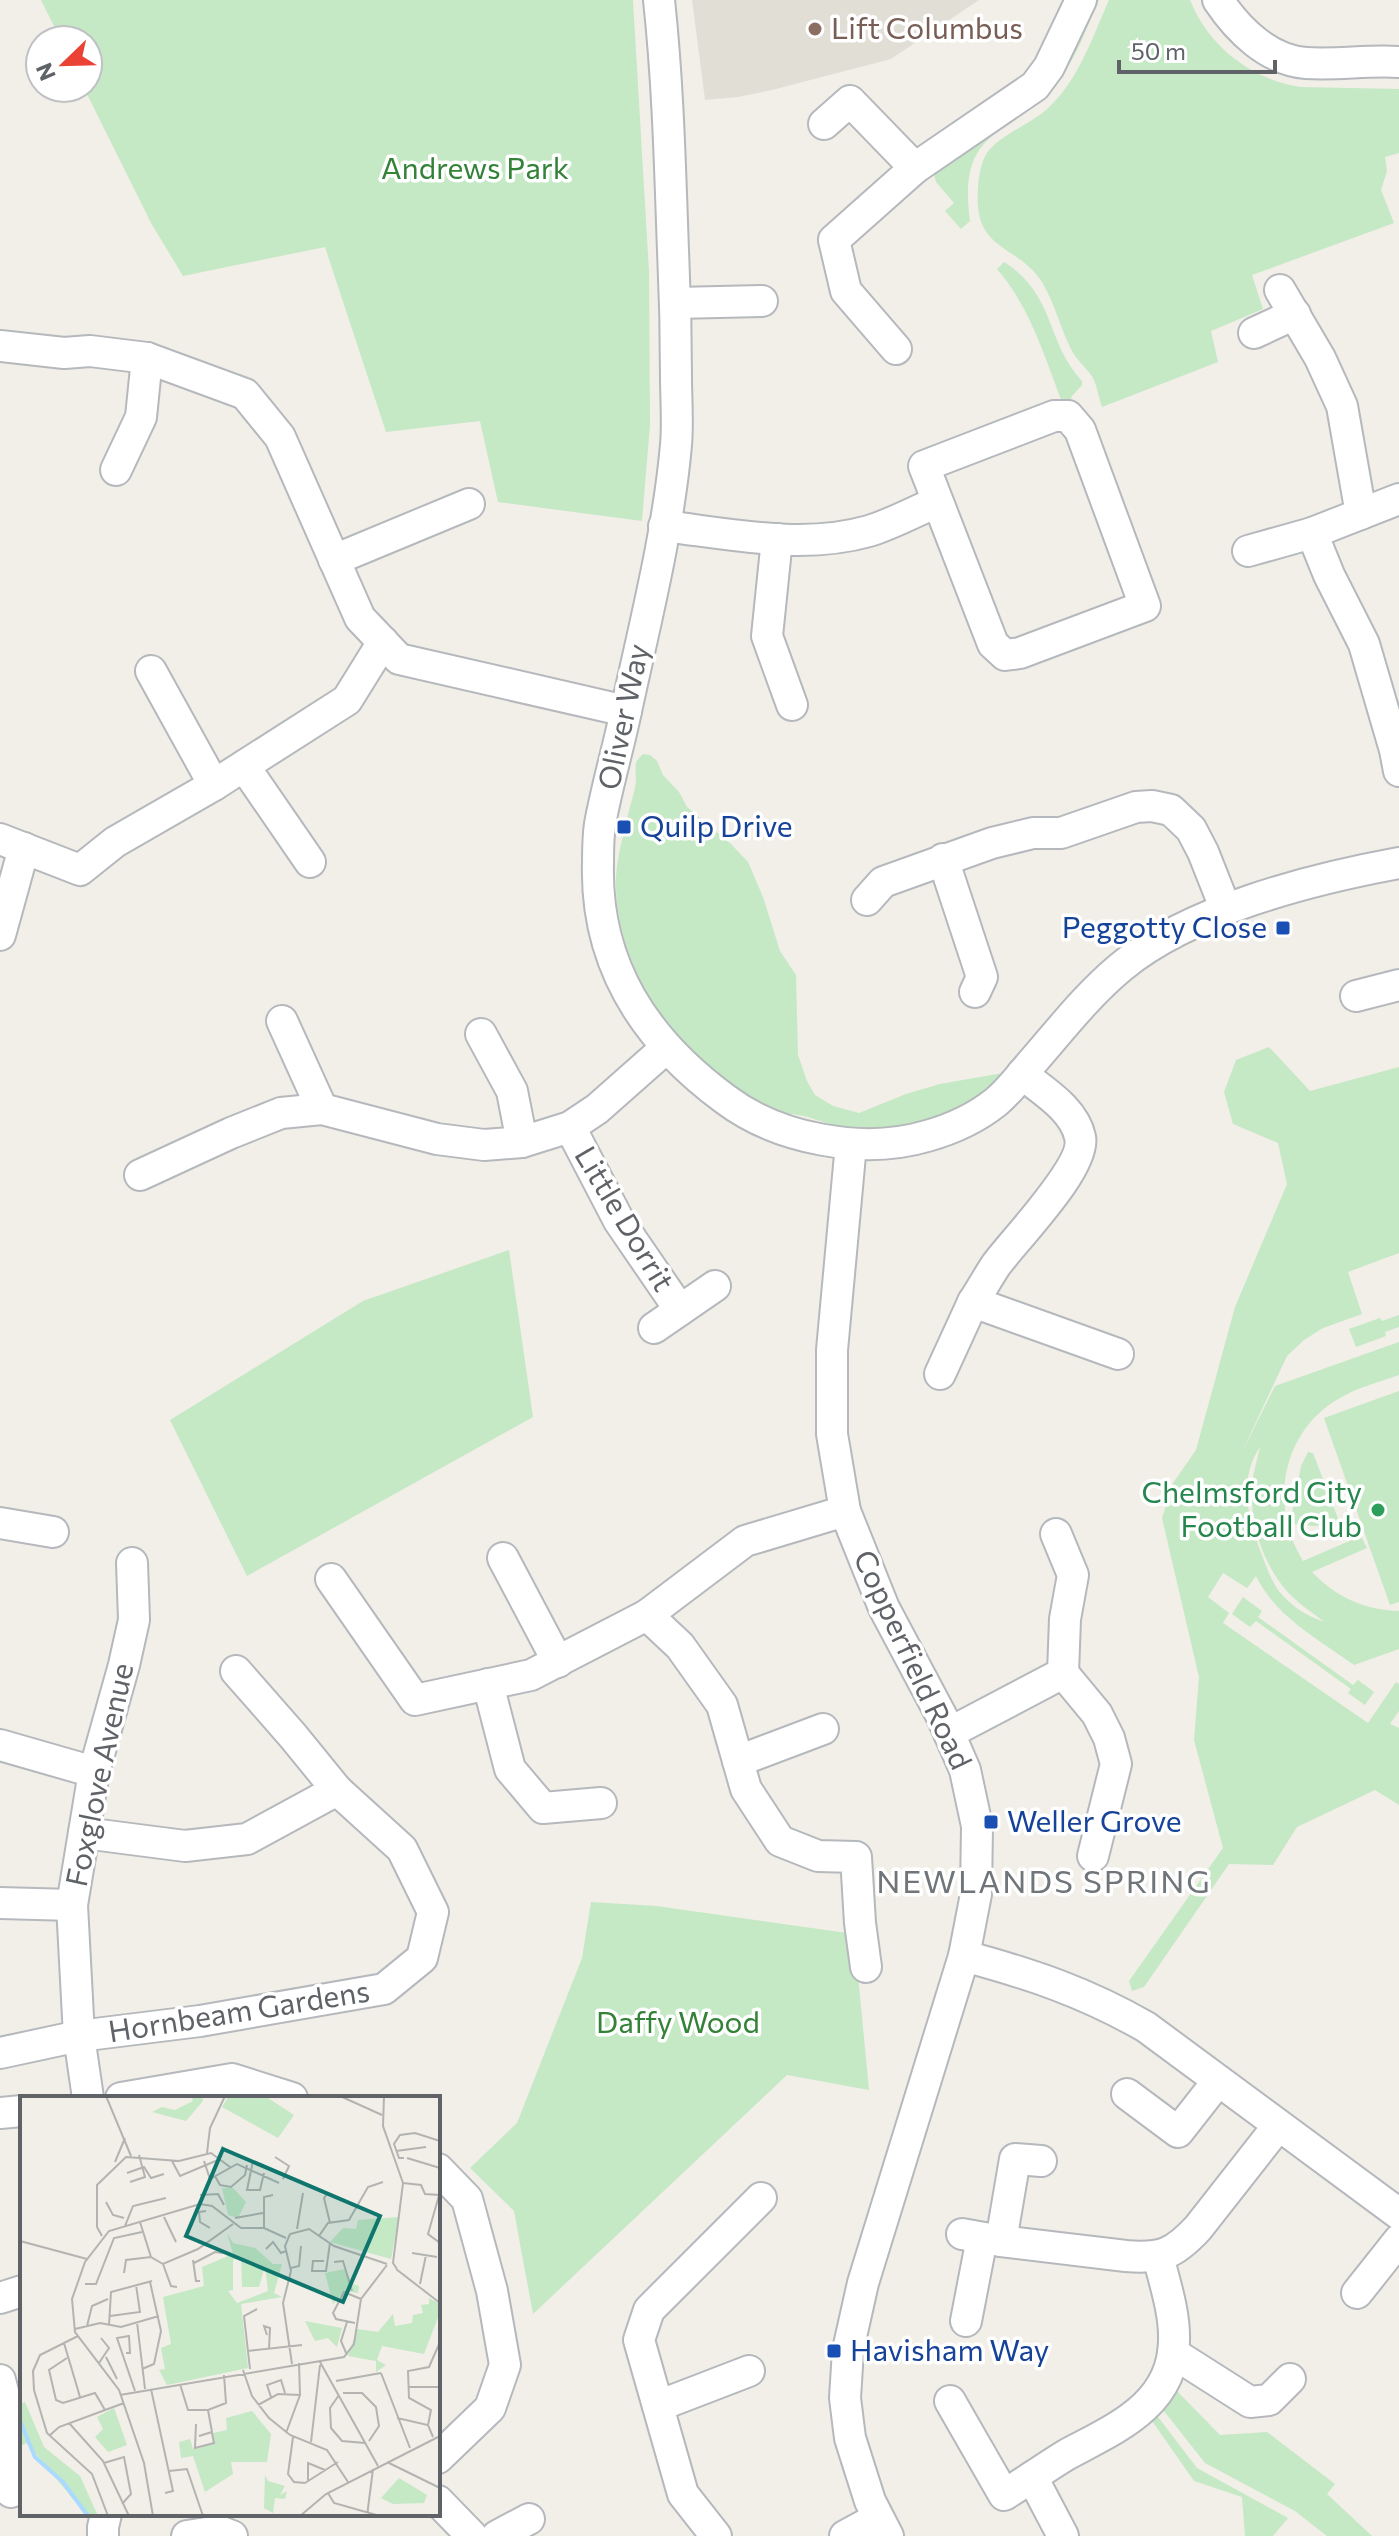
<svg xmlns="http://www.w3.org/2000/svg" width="1399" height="2536" viewBox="0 0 1399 2536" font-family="Commissioner,sans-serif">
<rect width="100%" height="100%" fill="#f1efe8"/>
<polygon fill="#e1ded6" points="692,0 979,0 891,59 772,90 738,97 705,100"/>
<g fill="#c5e8c5" fill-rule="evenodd">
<polygon points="41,0 633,0 649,272 650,425 642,521 498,502 480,421 386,432 325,247 183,276 151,223 84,88 88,88 88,40 61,40"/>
<path d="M 1090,0 L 1099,0 C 1087,26 1078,54 1061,77 C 1016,140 956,120 970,221 L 961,229 L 945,211 L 954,203 L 936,182 L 933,170 L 1021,106 Z"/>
<path d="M 1109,0 L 1190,0 C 1209,47 1251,79 1300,87 L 1399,89 L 1399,153 L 1385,157 L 1387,171 L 1381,190 L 1394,223 L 1252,275 L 1263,309 L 1211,331 L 1218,362 L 1102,407 C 1099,398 1097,386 1093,378 C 1087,368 1076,360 1071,349 C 1060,327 1055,304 1042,282 C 1015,242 973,252 978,188 C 979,175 981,158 991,148 C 1004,134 1031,123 1046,110 C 1078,82 1092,38 1109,0 Z"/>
<path d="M 1004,262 C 1056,295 1045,341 1082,381 L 1082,385 L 1072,396 L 1066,408 L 1064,407 C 1045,359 1031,308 997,269 Z"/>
<path d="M 643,754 L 650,755 L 657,761 L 663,775 L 679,792 L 687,807 L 730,843 L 748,862 L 763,897 L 780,951 L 796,975 L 798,1055 L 807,1081 L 815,1095 L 833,1106 L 859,1113 L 906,1094 L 940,1084 L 1003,1073 L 1004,1076 C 966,1114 908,1135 855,1130 C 839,1128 823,1122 808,1117 C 797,1114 784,1114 773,1110 C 690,1076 619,979 616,888 C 615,866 621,845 626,823 C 629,809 634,795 636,782 C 636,776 635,769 636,763 C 637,760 641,756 643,754 Z"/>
<path d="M 1269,1047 L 1310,1091 L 1399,1067 L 1399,1253 L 1348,1272 L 1362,1314 L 1323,1328 L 1304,1340 L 1287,1356 L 1239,1458 L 1275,1386 L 1399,1342 L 1399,1375 C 1380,1382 1358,1387 1340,1398 C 1281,1431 1269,1506 1303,1561 L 1361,1536 L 1367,1548 L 1312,1572 C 1336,1597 1364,1610 1399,1611 L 1399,1649 L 1354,1665 C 1318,1639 1276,1617 1256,1576 L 1247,1588 L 1223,1573 L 1208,1597 L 1229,1613 L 1223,1623 L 1368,1723 L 1396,1682 L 1399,1684 L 1399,1711 L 1390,1724 L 1399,1728 L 1399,1805 L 1375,1790 L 1297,1827 L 1273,1865 L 1229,1864 L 1144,1987 L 1132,1991 L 1129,1981 L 1223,1848 L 1194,1740 L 1199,1677 L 1162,1518 L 1173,1483 L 1196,1450 L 1235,1307 L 1287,1184 L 1278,1143 L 1233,1124 L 1224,1092 L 1236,1060 ZM 1260,1447 C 1258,1456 1255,1467 1253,1477 C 1248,1517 1260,1559 1286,1590 C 1297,1603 1312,1612 1324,1622 C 1306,1616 1290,1605 1278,1590 C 1270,1578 1265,1563 1260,1550 C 1248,1516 1238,1480 1260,1447 Z"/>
<polygon points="509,1250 533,1417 247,1576 170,1420 363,1301"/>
<polygon points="1399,1315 1399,1327 1385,1332 1386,1336 1356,1347 1349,1329 1380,1318 1382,1321"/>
<polygon points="1399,1391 1399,1602 1390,1605 1324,1418"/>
<polygon points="1308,1452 1313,1453 1339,1521 1315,1526 1290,1524 1301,1466"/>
<polygon points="1243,1597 1262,1611 1258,1617 1353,1685 1358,1680 1374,1692 1365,1705 1348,1693 1351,1689 1256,1621 1250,1627 1232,1614"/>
<polygon points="591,1902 656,1906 854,1934 869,2090 787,2075 533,2314 514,2211 470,2168 517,2123 582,1958"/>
<polygon points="1175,2389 1220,2435 1267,2432 1335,2484 1327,2494 1372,2536 1327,2536 1295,2511 1205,2463 1160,2406"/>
<polygon points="1155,2413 1197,2468 1288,2518 1273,2536 1245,2536 1242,2497 1194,2481 1150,2418"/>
</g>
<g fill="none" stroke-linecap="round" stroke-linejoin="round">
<g stroke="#b5b8bc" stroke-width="34">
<g id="minor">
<path d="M 659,0 C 668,83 670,167 673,251 C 675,293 676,335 676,377 C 676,399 678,422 676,445 C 668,534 645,623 626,711 C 618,749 607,786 600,824 C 598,837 598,850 598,863 C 595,965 645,1040 725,1099 C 778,1139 863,1155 927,1136 C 952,1129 976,1118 996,1102 C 1008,1092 1019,1078 1029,1066 C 1058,1033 1086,996 1121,967 C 1189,910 1312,879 1399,863"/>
<path d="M 1218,0 C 1238,30 1268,60 1306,63 C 1337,65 1368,60 1399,62"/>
<polyline points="824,124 850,101 915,168"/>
<polyline points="1280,290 1320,358 1342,406 1361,514"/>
<polyline points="676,303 762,301"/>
<polyline points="1254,333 1295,314"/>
<polyline points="0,346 64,353 90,351 147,358 245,394 280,437 360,618 399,659 626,711"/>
<polyline points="896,349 846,291 834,240 915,168 1035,86 1049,67 1081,0"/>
<polyline points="116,470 141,417 147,358"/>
<path d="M 664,526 C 731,534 803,550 869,531 C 892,524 915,511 938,502 L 924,466 L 1054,416 L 1068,416 L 1080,430 L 1145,606 L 1020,653 L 1005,655 L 993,644 L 938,502"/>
<polyline points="1312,533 1329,575 1364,644 1395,750 1399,771"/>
<polyline points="777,539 767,636 792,705"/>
<polyline points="1248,551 1312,533 1399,499"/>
<polyline points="334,560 469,504"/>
<polyline points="151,671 214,785"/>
<polyline points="244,766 310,862"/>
<polyline points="0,839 80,870 115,842 214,785 347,700 383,642"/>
<polyline points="943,859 982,977 975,992"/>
<polyline points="867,900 883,882 992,843 1033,833 1061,833 1136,807 1152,806 1171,810 1191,829 1203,852 1226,910"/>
<polyline points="0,935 24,848"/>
<polyline points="1356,996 1399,985"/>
<polyline points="282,1021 322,1109"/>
<polyline points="481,1034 512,1091 522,1142"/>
<path d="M 1022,1074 C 1043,1091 1074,1109 1080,1137 C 1087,1166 1015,1239 996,1265 C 988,1277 981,1290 973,1302 L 1118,1354"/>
<polyline points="570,1127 619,1221 680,1310"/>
<polyline points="851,1144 832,1350 832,1434 845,1511 884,1608 942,1717 965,1770 977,1826 976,1894 964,1956 863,2283 848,2350 845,2398 850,2438 870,2501 888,2536"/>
<polyline points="140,1175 231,1133 281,1113 322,1109 437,1139 484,1145 522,1142 570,1127 597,1109 666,1048"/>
<polyline points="654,1328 715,1286"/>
<polyline points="940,1374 973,1302"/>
<polyline points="0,1523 53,1532"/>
<polyline points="1056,1534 1073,1575 1065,1619 1063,1673"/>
<polyline points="503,1558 558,1662"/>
<polyline points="331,1579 415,1700 531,1675 647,1615 745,1541 845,1511"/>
<polyline points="647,1615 680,1646 722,1705 746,1789 780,1841 818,1856 856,1857 860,1923 866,1967"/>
<polyline points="236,1671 293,1736 337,1790"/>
<polyline points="488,1684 510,1769 543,1808 601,1803"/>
<polyline points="949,1733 1063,1673 1097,1714 1109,1738 1116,1764 1093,1856"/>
<polyline points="0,1745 94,1772"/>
<polyline points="738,1761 823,1729"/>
<polyline points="0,1903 72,1905"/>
<path d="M 964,1956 C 1031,1974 1085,1992 1146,2027 L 1399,2214"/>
<polyline points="0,2053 79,2036 200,2021 384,1989 422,1958 433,1912 402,1849 337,1790 247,1839 185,1846 84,1833"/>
<polyline points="1127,2094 1178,2132 1218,2081"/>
<polyline points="88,2098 79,2036 72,1905 94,1772 124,1665 134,1620 132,1563"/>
<polyline points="121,2098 232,2079 292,2098"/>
<polyline points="0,2113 22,2111"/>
<polyline points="438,2169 467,2199 492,2291 505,2365 490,2408 438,2458"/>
<path d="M 962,2234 L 1001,2241 L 1126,2256 C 1161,2259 1174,2254 1198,2228 L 1278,2126"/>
<polyline points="1001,2241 1015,2159 1041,2161"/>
<polyline points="1357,2293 1399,2240"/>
<polyline points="0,2298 22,2291"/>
<polyline points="966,2321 982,2238"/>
<polyline points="1173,2353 1250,2402 1269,2400 1290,2379"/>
<polyline points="0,2380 7,2407 11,2492"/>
<path d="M 950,2401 L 1004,2495 C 1025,2482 1045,2468 1066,2455 C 1114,2429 1173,2406 1174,2341 C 1175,2313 1165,2284 1158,2256"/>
<polyline points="658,2406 749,2371"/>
<polyline points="1032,2477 1063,2536"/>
<polyline points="438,2501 472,2536"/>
<polyline points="103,2536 103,2527 106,2514"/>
<polyline points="187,2536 219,2531 232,2536"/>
<polyline points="497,2536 529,2519"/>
<polyline points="716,2536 683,2494 639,2340 649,2310 761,2198"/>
<polyline points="845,2536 878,2518"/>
</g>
</g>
<use href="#minor" stroke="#fff" stroke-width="30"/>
</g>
<circle fill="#8d6e63" stroke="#fff" stroke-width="3" cx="815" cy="29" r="8"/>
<g fill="#1a4fb4" stroke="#fff" stroke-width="3">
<rect x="616" y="819" width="16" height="16" rx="4"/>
<rect x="1275" y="920" width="16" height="16" rx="4"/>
<rect x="983" y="1814" width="16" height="16" rx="4"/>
<rect x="826" y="2343" width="16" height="16" rx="4"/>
</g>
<circle fill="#2e9e5b" stroke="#fff" stroke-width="3" cx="1378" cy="1510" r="8"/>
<g text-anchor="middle" stroke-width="7" stroke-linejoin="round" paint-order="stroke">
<g font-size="30" fill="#785e54" stroke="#fff" text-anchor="start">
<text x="831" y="39">Lift Columbus</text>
</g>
<g font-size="30" fill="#348238" stroke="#fff">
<text x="475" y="179">Andrews Park</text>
<text x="678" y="2033">Daffy Wood</text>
</g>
<g font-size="30" fill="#5f6368" stroke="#fff">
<text transform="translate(624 717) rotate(-78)" y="10">Oliver Way</text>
<text transform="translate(624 1219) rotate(59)" y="10">Little Dorrit</text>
<text transform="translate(912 1660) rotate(65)" y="10">Copperfield Road</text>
<text transform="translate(100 1775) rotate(-78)" y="10">Foxglove Avenue</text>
<text transform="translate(239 2012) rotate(-9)" y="10">Hornbeam Gardens</text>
</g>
<g font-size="30" fill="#164399" stroke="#fff" text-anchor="start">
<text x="640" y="837">Quilp Drive</text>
<text x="1267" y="938" text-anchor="end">Peggotty Close</text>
<text x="1007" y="1832">Weller Grove</text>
<text x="850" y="2361">Havisham Way</text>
</g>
<g font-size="30" fill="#27864d" stroke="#fff" text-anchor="end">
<text x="1362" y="1503">Chelmsford City<tspan x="1362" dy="34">Football Club</tspan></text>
</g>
<g font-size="32" letter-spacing="2" fill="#70757a" stroke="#fff">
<text x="1044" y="1893">NEWLANDS SPRING</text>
</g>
</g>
<g transform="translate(20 2096)">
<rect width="420" height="420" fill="#f1efe8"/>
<path d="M 171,0 L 182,0 L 183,5 L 166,25 L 132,16 L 142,11 L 155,14 L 173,5 ZM 209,0 L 248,2 L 274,19 L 258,42 L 202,11 ZM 202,92 L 213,92 L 226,106 L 218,122 L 208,119 ZM 379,121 L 371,163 L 310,146 L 323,132 L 336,133 L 338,124 ZM 207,137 L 213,147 L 235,152 L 253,168 L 262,168 L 254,197 L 262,201 L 221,208 L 228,272 L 147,289 L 139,274 L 145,273 L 141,252 L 151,248 L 143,201 L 184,190 L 182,171 L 213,158 ZM 221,160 L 222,191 L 239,191 L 245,170 L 248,195 L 217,207 L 208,195 L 213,194 L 213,164 ZM 325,173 L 332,188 L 339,190 L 338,197 L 325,195 L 313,208 L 305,177 ZM 409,202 L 420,208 L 420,216 L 404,258 L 362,250 L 357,264 L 366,269 L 356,276 L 356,265 L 328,260 L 337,233 L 358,236 L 373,218 L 375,230 L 392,227 L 393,219 L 403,217 L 401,209 L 409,208 ZM 285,225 L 322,232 L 317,251 L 308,242 L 295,245 ZM 5,306 L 24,351 L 60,380 L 78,420 L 67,420 L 7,347 L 0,350 L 0,308 ZM 94,312 L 107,349 L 88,356 L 75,341 L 83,333 L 77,321 ZM 232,315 L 251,338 L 247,366 L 211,366 L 213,378 L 185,396 L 173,360 L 161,362 L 159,346 L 170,343 L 173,353 L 195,347 L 193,337 L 207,334 L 206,322 ZM 245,379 L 248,385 L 265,390 L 260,399 L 267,395 L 265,403 L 255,402 L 253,417 L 244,412 ZM 379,382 L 407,399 L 404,407 L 373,408 L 361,402 Z" fill="#c5e8c5" fill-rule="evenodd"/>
<path fill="none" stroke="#aadaff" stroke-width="4" d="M 0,325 L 15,361 L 43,386 L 68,420"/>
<path fill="none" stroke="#b3b3b1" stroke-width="2" d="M 86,0 L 111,60M 320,0 L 362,19M 364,0 L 363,30 L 383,87 L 373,167 L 377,173M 376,55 L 406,51M 187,57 L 190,32 L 205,0M 255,61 L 269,70 L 263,83M 384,62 L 379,62 L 374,48 L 380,39 L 395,37 L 420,45M 387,62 L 420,72M 152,65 L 160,80 L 198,64M 184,65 L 190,83 L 217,68 L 259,87M 233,65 L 227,94 L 240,94 L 244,77M 95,66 L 105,42M 107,77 L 124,71 L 131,82 L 144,78M 195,80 L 200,89 L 211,91 L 225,79 L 227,69M 110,86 L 125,81 L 119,59M 383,87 L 401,89 L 405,98 L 420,99M 420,96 L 408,138 L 420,147M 308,97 L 304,102 L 310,127M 180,99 L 198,98 L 204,109M 86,106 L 93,119 L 104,122M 186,115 L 179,116 L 180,126 L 190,132M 144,121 L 156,146M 215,122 L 243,117M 120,126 L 131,161 L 143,168 L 178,153 L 213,128M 105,130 L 113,110 L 146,102M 244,132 L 244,101 L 253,99M 277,133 L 283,97M 82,140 L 77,131 L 77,89 L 106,61 L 159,65 L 191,57 L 210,71M 299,140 L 308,127 L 329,124 L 348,91 L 363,86M 0,145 L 67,163M 246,153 L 253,146 L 261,157 L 266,155M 392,157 L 417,161M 173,164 L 176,185 L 180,185M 304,165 L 293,165 L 292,175 L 306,175 L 310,147M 314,166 L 323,165 L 332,195M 174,167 L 195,156 L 203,157M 143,168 L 151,190 L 157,191M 271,172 L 279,170 L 281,150M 376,173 L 420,207M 104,177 L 106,164 L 131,161M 65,188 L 76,188 L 94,142 L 122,136M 400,188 L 406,159M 90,220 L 120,216 L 116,189M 117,226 L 125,293M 327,226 L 321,245 L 327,259M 335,227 L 316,223 L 313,217 L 324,196 L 341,203M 89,229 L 91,196 L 132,185M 67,230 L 72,210 L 88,203M 55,233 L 80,227 L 101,231 L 139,220M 247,239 L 244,230 L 250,232 L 249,253M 58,240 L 20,259 L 13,275 L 14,294 L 27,337 L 72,378 L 88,420M 44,247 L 60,301M 228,255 L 282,249M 106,257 L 110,257 L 109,240 L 97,242 L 115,295M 86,261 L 97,283M 47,262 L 29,274 L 36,304 L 43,307 L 75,297 L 85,314M 300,266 L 358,370M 79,267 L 89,252 L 81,242M 272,268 L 263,207 L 271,175 L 265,150 L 270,138 L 289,133 L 314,150 L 367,168M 122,273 L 134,268 L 141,235 L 130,186M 230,273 L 224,220 L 237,213M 223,274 L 232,300 L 249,322 L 270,339 L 307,354 L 328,386M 361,277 L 390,352M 316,285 L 361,277M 160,288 L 168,314 L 188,314 L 206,307 L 204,279M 388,291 L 420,291M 131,293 L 153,395 L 145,397M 323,297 L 342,297 L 356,311 L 359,330 L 349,345M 100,299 L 324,261 L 334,248 L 341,203 L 367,169M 319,299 L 310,312 L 311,332 L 322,345 L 345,347M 251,301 L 247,289 L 261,284 L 265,297M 238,309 L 258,298 L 280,299M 377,322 L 408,329 L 413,341M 49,327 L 83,365 L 109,420M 176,328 L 175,352 L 194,347 L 192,337M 408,329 L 411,314 L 389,302 L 388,275 L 409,271 L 420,246M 266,337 L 280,299 L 279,267M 29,340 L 39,331 L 104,307M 179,340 L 192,336 L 188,314M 273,341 L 268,378 L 274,386 L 285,387M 291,346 L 300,269M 367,366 L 420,392M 84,367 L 104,361 L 111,398 L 102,408M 149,375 L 167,373 L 183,420M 288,385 L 288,367 L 305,374M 285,387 L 318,366M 308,397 L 314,407 L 360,420M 133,420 L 124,367 L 99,294 L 55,236 L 52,203 L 65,166 L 89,135 L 180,108 L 192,110 L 221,132 L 244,132 L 266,142M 280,420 L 306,398 L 420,340M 347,420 L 353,373"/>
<path fill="#0f766e" fill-opacity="0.15" stroke="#0f766e" stroke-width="4" d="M 203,53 L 360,120 L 323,206 L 166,140 Z"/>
<rect width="420" height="420" fill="none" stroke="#5f6368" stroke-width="4"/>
</g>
<g transform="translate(64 64) rotate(247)"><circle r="38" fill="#ffffff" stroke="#bfc1c3" stroke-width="2"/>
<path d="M0-6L14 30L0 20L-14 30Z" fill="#ea4335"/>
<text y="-12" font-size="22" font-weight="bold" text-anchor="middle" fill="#5f6368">N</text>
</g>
<path d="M1119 60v12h156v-12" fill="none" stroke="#5f6368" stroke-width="4"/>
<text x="1131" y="60" font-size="24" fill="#5f6368" stroke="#ffffff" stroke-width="6" paint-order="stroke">50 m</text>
</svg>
